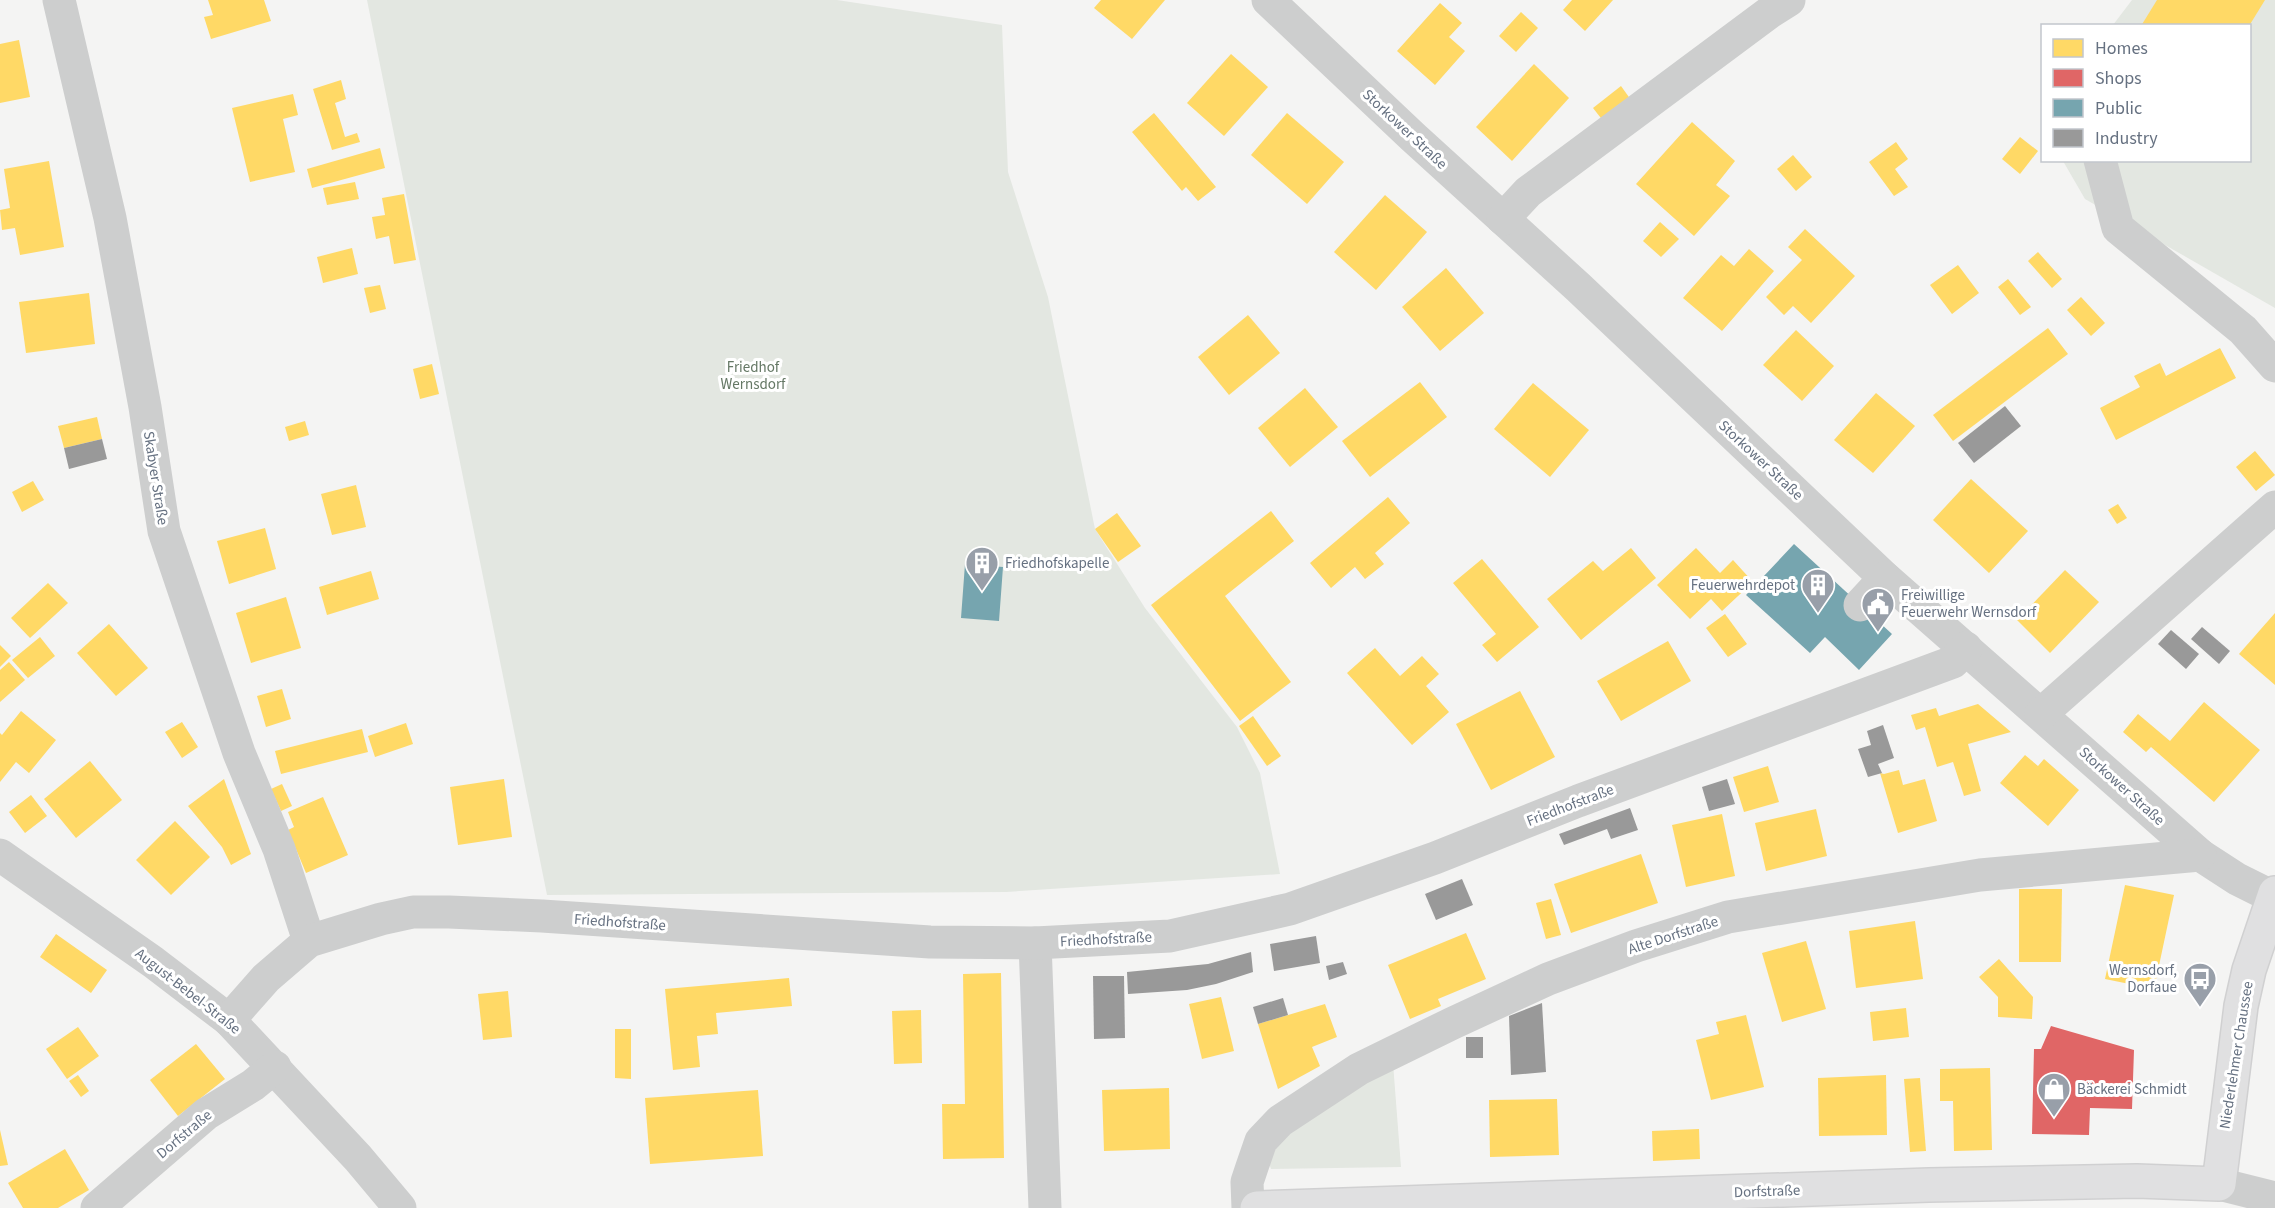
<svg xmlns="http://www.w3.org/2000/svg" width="2275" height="1208" viewBox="0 0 2275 1208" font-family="'Source Sans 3',sans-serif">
<rect width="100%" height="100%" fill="#f4f4f3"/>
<g fill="#e3e7e1">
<polygon points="367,0 837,0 1002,25 1008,172 1048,297 1095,529 1145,608 1237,727 1260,773 1280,874 1006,892 547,895"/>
<polygon points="2132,0 2275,0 2275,308 2085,199 2063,161 2250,160 2250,26 2113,25"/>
<polygon points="1393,1063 1401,1167 1271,1169 1269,1163 1285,1129"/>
</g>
<g fill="#ffd966">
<polygon points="208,0 264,0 271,21 211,39 204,17 213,15"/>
<polygon points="1101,0 1165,0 1132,39 1094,8"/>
<polygon points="1572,0 1613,0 1585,31 1563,10"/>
<polygon points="2157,0 2265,0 2249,26 2141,26"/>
<polygon points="1440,3 1462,23 1449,37 1465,51 1435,85 1397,51"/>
<polygon points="1521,12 1538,28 1516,52 1499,36"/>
<polygon points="19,40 30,97 0,103 0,44"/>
<polygon points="1231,54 1268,87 1224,136 1187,103"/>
<polygon points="1534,64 1569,98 1512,161 1476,127"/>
<polygon points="341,80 346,99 335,103 345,137 357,133 360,142 332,150 313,89"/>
<polygon points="1621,86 1631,100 1604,122 1593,108"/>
<polygon points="293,94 298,115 283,119 295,172 250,182 232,108"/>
<polygon points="1154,113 1216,187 1198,201 1186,187 1182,191 1132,132"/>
<polygon points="1287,113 1344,162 1307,204 1251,155"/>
<polygon points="1692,122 1735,161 1716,185 1730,196 1694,236 1636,184"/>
<polygon points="2020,137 2038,151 2020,174 2002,159"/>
<polygon points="1896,142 1908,159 1895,169 1908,187 1894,196 1869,162"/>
<polygon points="380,148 385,168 312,188 307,169"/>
<polygon points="1793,155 1812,177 1796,191 1777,169"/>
<polygon points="49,161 64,247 20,255 15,228 2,230 0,210 10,208 4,169"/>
<polygon points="355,182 359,199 327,205 323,188"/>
<polygon points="404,194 416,260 394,264 389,236 376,239 372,217 385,215 382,198"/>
<polygon points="1385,195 1427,232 1376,290 1334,252"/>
<polygon points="1660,222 1679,239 1661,257 1643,241"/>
<polygon points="1805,229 1855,276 1811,323 1793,306 1784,315 1766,297 1802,260 1788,247"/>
<polygon points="352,248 358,274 323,283 317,257"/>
<polygon points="1749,249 1774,271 1722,331 1683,298 1721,255 1734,266"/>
<polygon points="2038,252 2062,279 2052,288 2028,261"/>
<polygon points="1958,265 1979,293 1952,314 1930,285"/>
<polygon points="1446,268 1484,313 1440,351 1402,307"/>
<polygon points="2008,279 2031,307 2020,315 1998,287"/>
<polygon points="380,285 386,309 370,313 364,288"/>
<polygon points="89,293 95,344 26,353 19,302"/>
<polygon points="2081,297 2105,323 2091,336 2067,310"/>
<polygon points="1248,315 1280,353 1229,395 1198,357"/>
<polygon points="2048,328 2068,354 1953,441 1933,415"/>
<polygon points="1796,330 1834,366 1802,401 1763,365"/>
<polygon points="2220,348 2236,378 2116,440 2100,408 2140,387 2134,376 2160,363 2166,376"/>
<polygon points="432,364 439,394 420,399 413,369"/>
<polygon points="1420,382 1447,417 1370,477 1342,441"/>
<polygon points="1533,383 1589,430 1550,477 1494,429"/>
<polygon points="1305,388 1338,427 1290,467 1258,428"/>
<polygon points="1876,393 1915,426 1873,473 1834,440"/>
<polygon points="97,417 102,439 64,448 58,426"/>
<polygon points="305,421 309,435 289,441 285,427"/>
<polygon points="2255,451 2275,475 2256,491 2236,467"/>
<polygon points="1971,479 2028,531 1989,573 1933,520"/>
<polygon points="33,481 44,500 22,512 12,492"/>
<polygon points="356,485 366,527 332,535 321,494"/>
<polygon points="1388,497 1410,523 1375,553 1384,564 1365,579 1355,567 1331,588 1310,563"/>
<polygon points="2118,504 2127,518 2117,524 2108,510"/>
<polygon points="1271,511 1294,541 1225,596 1291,682 1240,721 1151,605"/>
<polygon points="1117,513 1141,546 1118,562 1095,529"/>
<polygon points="265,528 276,569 229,584 217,541"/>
<polygon points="1631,548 1656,578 1581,640 1547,599 1593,561 1603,571"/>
<polygon points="1696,548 1720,573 1733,560 1753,582 1722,611 1711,599 1690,619 1657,585"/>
<polygon points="1482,559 1539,627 1497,662 1482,645 1496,634 1453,583"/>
<polygon points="2065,570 2099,602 2050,653 2017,620"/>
<polygon points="371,571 379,599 327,615 319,587"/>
<polygon points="48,583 68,603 30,638 11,618"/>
<polygon points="286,597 301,648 251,663 236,613"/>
<polygon points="2275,613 2275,685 2239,654"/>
<polygon points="1725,614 1747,644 1728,657 1706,628"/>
<polygon points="109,624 148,668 116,696 77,653"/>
<polygon points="40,637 55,656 28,678 12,660"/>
<polygon points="1668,641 1691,681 1621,721 1597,681"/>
<polygon points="0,645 11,656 0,667"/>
<polygon points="1375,648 1400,676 1422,656 1439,674 1426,686 1449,712 1412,745 1347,673"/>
<polygon points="9,662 25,680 0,702 0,670"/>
<polygon points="282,689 291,719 266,727 257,696"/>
<polygon points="1520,691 1555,757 1491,790 1456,724"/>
<polygon points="2204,702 2260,750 2214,802 2151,747 2146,752 2123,732 2138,714 2170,741"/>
<polygon points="1978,704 2011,732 1968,744 1981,791 1964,796 1953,762 1937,767 1925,727 1916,730 1911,715 1936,708 1939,716"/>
<polygon points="21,711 56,740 29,773 16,762 0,782 0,733 2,735"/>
<polygon points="1253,716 1281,756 1267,766 1239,726"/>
<polygon points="182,722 198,747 182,758 165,732"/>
<polygon points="406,723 413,744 375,757 368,736"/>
<polygon points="362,729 368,752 281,774 275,751"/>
<polygon points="2025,755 2038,766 2044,759 2079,790 2048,826 2000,783"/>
<polygon points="90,761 122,800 76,838 44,799"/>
<polygon points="1768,766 1779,802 1744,812 1733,777"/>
<polygon points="1899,770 1903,785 1925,779 1937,821 1898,833 1880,773 1884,774"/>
<polygon points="224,779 251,854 231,865 222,847 188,806"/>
<polygon points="504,779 512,837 458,845 450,787"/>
<polygon points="282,784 292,806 281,811 271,789"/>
<polygon points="31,795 47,816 25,833 9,812"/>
<polygon points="323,797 348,855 306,873 288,830 294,827 288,812"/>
<polygon points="1816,809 1827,856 1766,871 1755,823"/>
<polygon points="1722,814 1735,876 1686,887 1672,825"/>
<polygon points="175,821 210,857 171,895 136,860"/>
<polygon points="1641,854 1658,903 1571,933 1554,884"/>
<polygon points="2125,885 2174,895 2154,989 2105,979"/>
<polygon points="2019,889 2062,889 2061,962 2019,962"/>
<polygon points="1551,899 1561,935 1546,939 1536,903"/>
<polygon points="1915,921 1923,979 1856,988 1849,931"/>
<polygon points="1466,933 1486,979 1438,999 1441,1006 1410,1019 1388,965"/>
<polygon points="56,934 107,970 91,993 40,957"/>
<polygon points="1806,941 1826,1009 1782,1022 1762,953"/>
<polygon points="1999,959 2033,997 2032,1019 1998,1017 1998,997 1979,977"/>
<polygon points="1001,973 1004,1158 943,1159 942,1104 965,1104 963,974"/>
<polygon points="789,978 792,1006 716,1013 718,1034 697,1036 700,1067 673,1070 665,989"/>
<polygon points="508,991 512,1037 483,1040 478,994"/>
<polygon points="1221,997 1234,1051 1202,1059 1189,1004"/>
<polygon points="1325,1004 1337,1037 1312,1047 1320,1066 1278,1089 1258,1024"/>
<polygon points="1906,1008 1909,1037 1873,1041 1870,1012"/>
<polygon points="921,1010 922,1063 894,1064 892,1011"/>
<polygon points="1746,1015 1764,1087 1711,1100 1696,1040 1719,1034 1716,1022"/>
<polygon points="78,1027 99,1056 67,1079 46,1049"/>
<polygon points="615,1029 631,1029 631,1079 615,1078"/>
<polygon points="196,1044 225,1079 178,1116 150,1080"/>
<polygon points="1990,1068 1992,1150 1954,1151 1953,1101 1940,1101 1940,1069"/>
<polygon points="78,1075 89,1091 81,1097 69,1081"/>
<polygon points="1886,1075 1887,1135 1819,1136 1818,1078"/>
<polygon points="1920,1078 1926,1151 1910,1152 1904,1079"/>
<polygon points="1169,1088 1170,1149 1104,1151 1102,1090"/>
<polygon points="758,1090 763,1156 650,1164 645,1098"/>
<polygon points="1557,1099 1559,1155 1490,1157 1489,1100"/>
<polygon points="1699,1129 1700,1159 1653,1161 1652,1131"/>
<polygon points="0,1130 8,1165 0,1166"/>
<polygon points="65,1149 89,1190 58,1208 23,1208 8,1183"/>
</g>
<polygon fill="#e06666" points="2051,1026 2134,1050 2132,1109 2090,1108 2089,1135 2032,1134 2034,1049 2041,1049"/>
<g fill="#76a5af">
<polygon points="1794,544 1892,634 1859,670 1825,637 1810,653 1746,595"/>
<polygon points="977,550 991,551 990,566 1003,567 999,621 961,618 965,564 976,565"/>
</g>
<g fill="#999">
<polygon points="2005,406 2021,426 1974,463 1958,443"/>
<polygon points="102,439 107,459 69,469 64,448"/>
<polygon points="2202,627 2230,651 2219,664 2191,639"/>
<polygon points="2171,630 2199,654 2186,669 2158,644"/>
<polygon points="1883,725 1894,758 1878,764 1882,773 1868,777 1858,749 1871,745 1867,731"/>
<polygon points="1727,779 1735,804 1709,811 1702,787"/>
<polygon points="1630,808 1638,830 1611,839 1607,829 1564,845 1559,834"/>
<polygon points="1462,879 1473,905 1436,920 1425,894"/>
<polygon points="1316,936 1320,963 1274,971 1270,944"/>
<polygon points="1251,952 1253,972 1216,984 1187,990 1128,994 1127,972 1208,964"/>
<polygon points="1343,962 1347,974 1329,980 1326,966"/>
<polygon points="1093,976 1124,976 1125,1038 1094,1039"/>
<polygon points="1283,998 1288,1015 1258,1024 1253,1007"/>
<polygon points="1542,1003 1546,1072 1511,1075 1509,1016"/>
<rect x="1466" y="1037" width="17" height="21"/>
</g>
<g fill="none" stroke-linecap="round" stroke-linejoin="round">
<g stroke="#d0d0d1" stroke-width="36">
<polyline id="major" points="1257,1208 1929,1185 2137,1181 2219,1184 2241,1006 2249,970 2275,893"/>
</g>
<g stroke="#cdcece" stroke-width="33">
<polyline points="59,0 110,218 145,407 164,531 239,753 279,849 309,941"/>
<polyline points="1268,0 1413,137 1578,287 1885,578 2200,855 2237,879 2273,897"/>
<polyline points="2100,160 2118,228 2243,330 2275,366"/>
<polyline points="1503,219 1528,192 1770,12 1789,0"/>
<polyline points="1860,605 1885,578"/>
<polyline points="2041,714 2275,507"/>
<polyline points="0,855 153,962 229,1020 358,1158 400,1208"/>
<polyline points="1035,943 1045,1208"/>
<polyline points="229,1020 266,978 309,941 381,919 413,912 449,912 542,916 930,942 1035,943 1170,936 1290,909 1435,858 1578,801 1953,662 1966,648"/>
<polyline points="2219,1184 2275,1198"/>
<polyline points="97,1208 206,1114 253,1085 275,1067"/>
<polyline points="1248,1208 1247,1182 1252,1167 1261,1141 1280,1121 1359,1069 1453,1023 1548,979 1636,946 1728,917 1980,875 2200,855"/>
</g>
<use href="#major" stroke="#e0e0e1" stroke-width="33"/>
</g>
<defs>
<g id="building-pin" transform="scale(1.725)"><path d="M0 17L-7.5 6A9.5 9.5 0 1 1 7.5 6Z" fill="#989fa9" stroke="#fff"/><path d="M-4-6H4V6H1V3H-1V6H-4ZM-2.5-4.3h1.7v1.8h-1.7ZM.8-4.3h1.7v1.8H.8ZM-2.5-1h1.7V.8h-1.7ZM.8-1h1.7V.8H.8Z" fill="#fff"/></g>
<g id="civic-pin" transform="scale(1.725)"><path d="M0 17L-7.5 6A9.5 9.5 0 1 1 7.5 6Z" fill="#989fa9" stroke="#fff"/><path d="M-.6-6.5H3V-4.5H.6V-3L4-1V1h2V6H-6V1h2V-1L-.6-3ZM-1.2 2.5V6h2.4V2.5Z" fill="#fff"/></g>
<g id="bus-pin" transform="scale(1.725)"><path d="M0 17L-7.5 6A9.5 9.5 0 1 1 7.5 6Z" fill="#989fa9" stroke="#fff"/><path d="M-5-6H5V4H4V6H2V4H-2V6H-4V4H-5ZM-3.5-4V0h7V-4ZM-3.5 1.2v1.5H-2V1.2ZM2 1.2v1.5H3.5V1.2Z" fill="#fff"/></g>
<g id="shop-pin" transform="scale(1.725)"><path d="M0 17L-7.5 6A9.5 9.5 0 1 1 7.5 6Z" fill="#989fa9" stroke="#fff"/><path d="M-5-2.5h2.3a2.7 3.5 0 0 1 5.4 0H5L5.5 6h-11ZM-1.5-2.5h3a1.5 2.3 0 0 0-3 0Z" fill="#fff"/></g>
</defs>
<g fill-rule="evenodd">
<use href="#building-pin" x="982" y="563"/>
<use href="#building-pin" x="1818" y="585"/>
<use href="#civic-pin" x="1878" y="604"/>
<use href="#bus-pin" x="2200" y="979"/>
<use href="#shop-pin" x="2054" y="1089"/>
</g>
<g text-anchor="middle" stroke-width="6" stroke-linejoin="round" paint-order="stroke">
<g font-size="15" fill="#667181" stroke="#fff">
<text transform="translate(1405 129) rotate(43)" y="5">Storkower Straße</text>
<text transform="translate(1761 460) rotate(43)" y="5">Storkower Straße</text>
<text transform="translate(156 478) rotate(81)" y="5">Skabyer Straße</text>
<text transform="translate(2122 786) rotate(42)" y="5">Storkower Straße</text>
<text transform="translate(1570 805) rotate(-21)" y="5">Friedhofstraße</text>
<text transform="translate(620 922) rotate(4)" y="5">Friedhofstraße</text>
<text transform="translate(1673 935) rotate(-18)" y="5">Alte Dorfstraße</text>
<text transform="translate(1106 939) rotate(-3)" y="5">Friedhofstraße</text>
<text transform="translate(188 991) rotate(38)" y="5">August-Bebel-Straße</text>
<text transform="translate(2236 1055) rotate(-81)" y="5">Niederlehmer Chaussee</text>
<text transform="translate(184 1134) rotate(-40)" y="5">Dorfstraße</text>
<text transform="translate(1767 1191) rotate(-2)" y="5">Dorfstraße</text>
</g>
<g font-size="15" fill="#657865" stroke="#fff">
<text x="753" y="372">Friedhof<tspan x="753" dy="17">Wernsdorf</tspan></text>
</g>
<g font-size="15" fill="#667181" stroke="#fff" text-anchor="start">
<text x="1005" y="568">Friedhofskapelle</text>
<text x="1795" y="590" text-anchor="end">Feuerwehrdepot</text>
<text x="1901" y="600">Freiwillige<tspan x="1901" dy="17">Feuerwehr Wernsdorf</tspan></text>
<text x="2177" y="975" text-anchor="end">Wernsdorf,<tspan x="2177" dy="17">Dorfaue</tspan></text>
<text x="2077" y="1094">Bäckerei Schmidt</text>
</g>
</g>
<rect x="2041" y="24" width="210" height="138" fill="#ffffff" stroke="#c2c6cd" stroke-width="1.5"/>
<rect x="2053" y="39" width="30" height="18" fill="#ffd966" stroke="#c2c6cd" stroke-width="1.5"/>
<text x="2095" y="54" font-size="18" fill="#667181">Homes</text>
<rect x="2053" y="69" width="30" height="18" fill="#e06666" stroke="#c2c6cd" stroke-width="1.5"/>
<text x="2095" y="84" font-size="18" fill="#667181">Shops</text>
<rect x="2053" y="99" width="30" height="18" fill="#76a5af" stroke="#c2c6cd" stroke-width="1.5"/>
<text x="2095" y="114" font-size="18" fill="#667181">Public</text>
<rect x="2053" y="129" width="30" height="18" fill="#999999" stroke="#c2c6cd" stroke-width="1.5"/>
<text x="2095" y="144" font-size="18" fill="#667181">Industry</text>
</svg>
